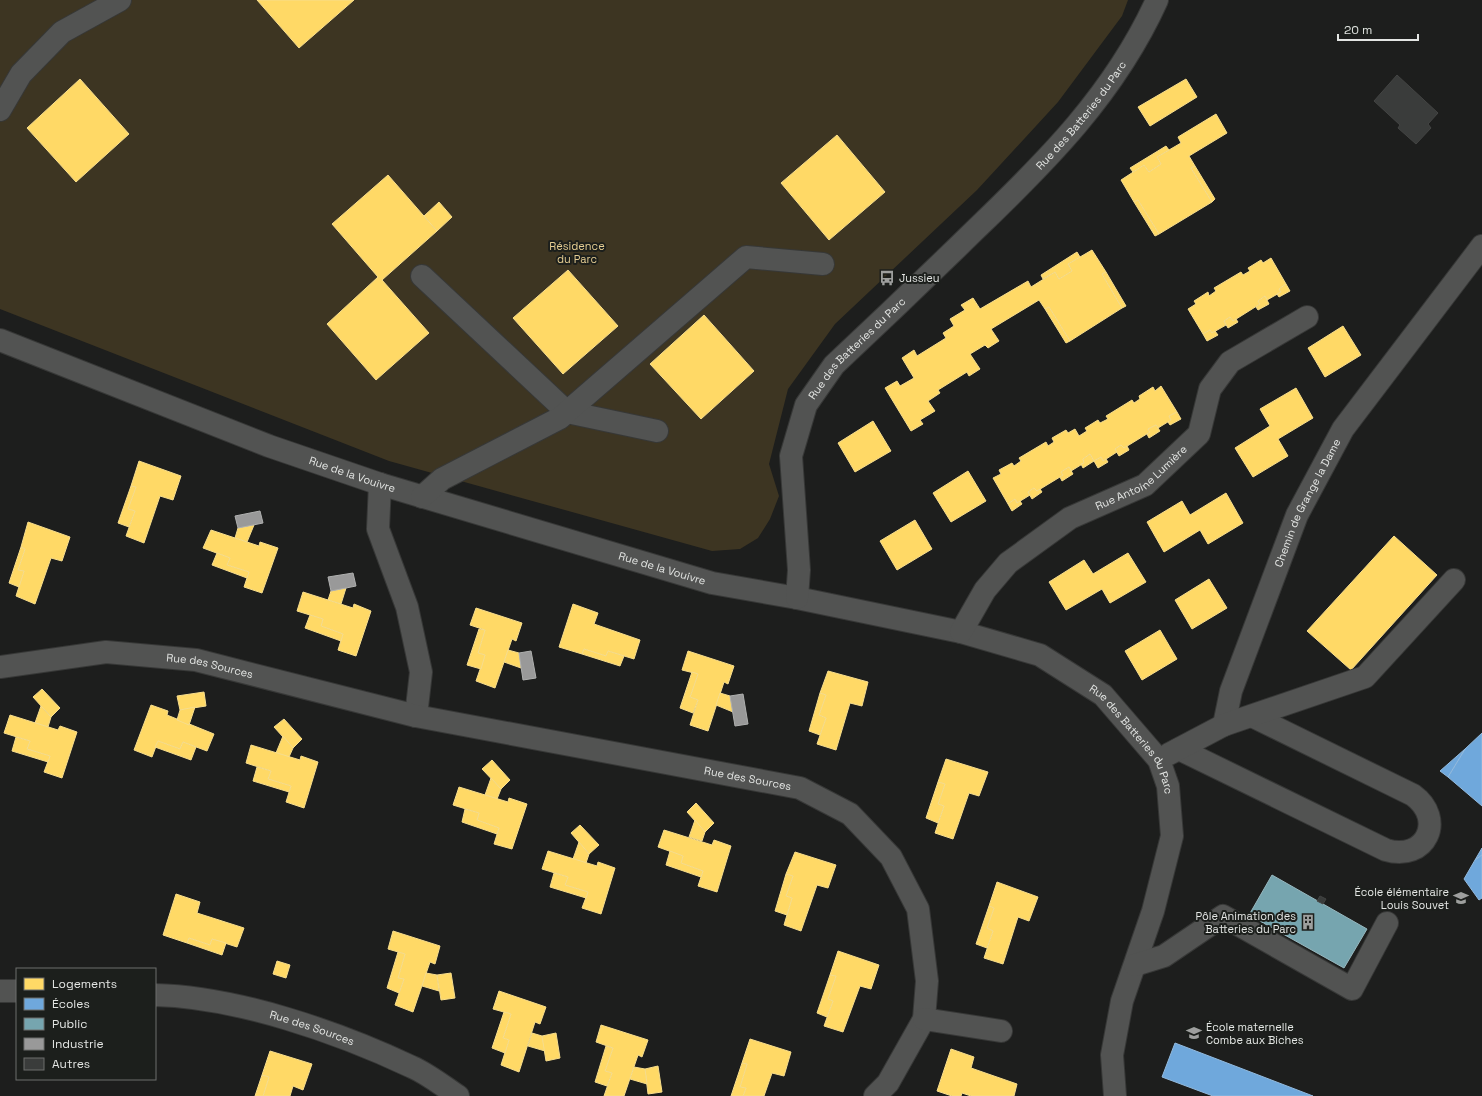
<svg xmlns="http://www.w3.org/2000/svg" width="1482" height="1096" viewBox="0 0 1482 1096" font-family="'Space Grotesk',sans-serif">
<rect width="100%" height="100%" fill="#1d1e1d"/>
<polygon fill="#3d3522" points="0,0 1128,0 1122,16 1058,102 977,190 835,324 788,389 769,464 779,496 770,519 758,538 740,549 712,551 389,461 0,309"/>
<g fill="#ffd966" stroke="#f7dd8c">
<polygon points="257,0 354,0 299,48"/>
<polygon points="80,79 129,134 76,182 27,128"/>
<polygon points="1186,79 1197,97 1150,126 1138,107"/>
<polygon points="1216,114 1227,133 1189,156 1195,166 1191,168 1212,202 1159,234 1138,200 1134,202 1121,180 1144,165 1149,172 1161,164 1157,157 1181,143 1178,137"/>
<polygon points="837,135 885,192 829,240 781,183"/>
<polygon points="1166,146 1169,150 1157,157 1161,164 1149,172 1144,165 1133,172 1130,168"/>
<polygon points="1195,166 1215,199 1212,202 1191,168"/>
<polygon points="388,175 437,231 382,280 429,333 376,380 327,324 378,277 332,224"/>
<polygon points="1138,200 1159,234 1155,236 1134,202"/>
<polygon points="439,202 452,217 437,231 424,216"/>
<polygon points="1092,250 1106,272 1102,274 1122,308 1070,341 1049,307 1045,309 1039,300 991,329 999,341 988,348 985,345 970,354 980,369 969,376 967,372 938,390 940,393 928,401 935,411 920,420 923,424 911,431 885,388 897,381 900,386 914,378 902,358 914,350 917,356 946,338 943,333 954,326 950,319 965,310 961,305 973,298 980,309 1028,281 1031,287 1055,272 1059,279 1072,271 1068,264"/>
<polygon points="1077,252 1080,257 1068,264 1072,271 1059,279 1055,272 1043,279 1041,275"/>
<polygon points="1271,258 1286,284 1279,289 1281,292 1267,300 1265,296 1258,301 1260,304 1233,321 1230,317 1224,321 1226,325 1212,333 1210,330 1203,334 1188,309 1196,304 1194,301 1208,292 1209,296 1216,291 1214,288 1241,272 1243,275 1250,271 1248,268 1261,260 1263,263"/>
<polygon points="568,270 618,326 563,374 513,318"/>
<polygon points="1106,272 1126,306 1122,308 1102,274"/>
<polygon points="1286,284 1290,291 1279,297 1277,294 1281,292 1279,289"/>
<polygon points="1265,296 1269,304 1258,310 1256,307 1260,304 1258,301"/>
<polygon points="1049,307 1070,341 1066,343 1045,309"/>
<polygon points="704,315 754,371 701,419 650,364"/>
<polygon points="1230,317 1233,321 1236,319 1238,322 1228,328 1224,321"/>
<polygon points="1343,326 1361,355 1325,377 1308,348"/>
<polygon points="1210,330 1212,333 1215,331 1218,335 1207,341 1203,334"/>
<polygon points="1161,386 1177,412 1169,416 1171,420 1158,428 1156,425 1148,429 1150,432 1124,448 1121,445 1115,449 1117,452 1103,461 1101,457 1094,461 1090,454 1083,459 1084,463 1071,471 1069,467 1061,472 1063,475 1060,477 1037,491 1034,488 1028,492 1030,495 1017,503 1015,499 1008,504 993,478 1001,474 999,470 1012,463 1014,466 1021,461 1019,458 1046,442 1048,446 1054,442 1052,438 1066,430 1068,433 1075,429 1079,436 1087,431 1085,428 1098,420 1100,423 1108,419 1106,416 1132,400 1134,403 1140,399 1139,396 1153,387 1155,391"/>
<polygon points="1296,388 1313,418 1278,439 1288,456 1253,477 1235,448 1270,426 1260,409"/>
<polygon points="1177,412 1181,419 1170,425 1168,422 1171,420 1169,416"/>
<polygon points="873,421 891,451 855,472 838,443"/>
<polygon points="1156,425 1160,431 1149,438 1147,434 1150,432 1148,429"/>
<polygon points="1121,445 1124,448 1127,446 1129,450 1119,456 1115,449"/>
<polygon points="1090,454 1094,461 1083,468 1081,464 1084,463 1083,459"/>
<polygon points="1101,457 1103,461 1106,459 1108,462 1098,468 1094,461"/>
<polygon points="139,461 181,476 173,500 160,496 144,543 126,536 135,511 128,509 136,487 131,486"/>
<polygon points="1069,467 1073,474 1062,481 1060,477 1063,475 1061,472"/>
<polygon points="968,471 986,501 951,522 933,493"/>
<polygon points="131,486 136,487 128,509 135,511 129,527 118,523"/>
<polygon points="1034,488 1037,491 1040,489 1042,492 1032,499 1028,492"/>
<polygon points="1226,493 1243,523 1208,544 1200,530 1164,552 1147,522 1182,501 1190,515"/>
<polygon points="1015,499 1017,503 1020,501 1022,504 1012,511 1008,504"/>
<polygon points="915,520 932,549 897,570 880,541"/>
<polygon points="28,522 70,537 62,561 51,558 35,604 16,596 24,571 18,570 25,549 21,547"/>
<polygon points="254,525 247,542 235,538 238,528"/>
<polygon points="211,530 259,546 260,542 278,548 262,593 244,587 249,572 227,565 230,558 203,548"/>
<polygon points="1394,536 1437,575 1351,670 1307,631"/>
<polygon points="21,547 25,549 18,570 24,571 19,587 9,583"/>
<polygon points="217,553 230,558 227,565 249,572 247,578 212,565"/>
<polygon points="1128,553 1146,582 1110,603 1102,589 1066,610 1049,582 1084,560 1093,574"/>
<polygon points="1209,579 1227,608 1192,629 1175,600"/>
<polygon points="346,588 341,604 328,600 331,591"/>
<polygon points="303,592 353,608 354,604 371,611 356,656 338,650 343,634 321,626 323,619 297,611"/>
<polygon points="573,604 598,613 594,624 640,640 634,659 608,651 606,656 584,649 582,654 559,647"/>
<polygon points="476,608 522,623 516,641 512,639 495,688 476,681 485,655 478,653 485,630 470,625"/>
<polygon points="310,615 323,619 321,626 343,634 341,641 305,628"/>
<polygon points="479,629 485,630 478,653 485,655 481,669 467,665"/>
<polygon points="1160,630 1177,659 1142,680 1125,651"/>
<polygon points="584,649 606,656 608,651 624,656 620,666 582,654"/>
<polygon points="508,650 519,653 521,668 504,662"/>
<polygon points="688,651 734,666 728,684 724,682 708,731 690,725 698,700 690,697 698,674 682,670"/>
<polygon points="828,671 868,682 862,706 850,703 836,750 817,744 826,718 819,715 826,695 820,693"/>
<polygon points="692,672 698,674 690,697 698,700 693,713 680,708"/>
<polygon points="42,689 60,708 51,717 33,697"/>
<polygon points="204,692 206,706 180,710 177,696"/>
<polygon points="720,693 730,696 733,712 716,705"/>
<polygon points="820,693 826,695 819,715 826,718 820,735 809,731"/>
<polygon points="151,705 168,711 167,715 214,734 207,751 183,742 180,749 158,741 152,757 134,750"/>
<polygon points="41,706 51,717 48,727 35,723"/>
<polygon points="195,707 189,725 177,720 180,710"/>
<polygon points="10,715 58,730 60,726 77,732 62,778 44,772 50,756 27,749 30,741 4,733"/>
<polygon points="284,719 302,739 293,748 274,727"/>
<polygon points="283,736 293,748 289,757 276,753"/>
<polygon points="16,737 30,741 27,749 50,756 48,762 12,751"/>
<polygon points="158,741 180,749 183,742 196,747 191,760 155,747"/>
<polygon points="251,745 300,760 301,756 318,762 304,808 286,802 291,786 268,779 271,771 246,763"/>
<polygon points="946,759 988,772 979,796 969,793 953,839 935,833 944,806 938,804 945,784 938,782"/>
<polygon points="492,760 510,780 501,789 482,769"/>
<polygon points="257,767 271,771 268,779 291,786 289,792 253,781"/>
<polygon points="491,778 501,789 497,799 485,795"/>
<polygon points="938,782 945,784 938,804 944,806 938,823 926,818"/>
<polygon points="459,787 508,802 509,798 527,804 512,849 494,844 499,828 477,820 479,813 453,805"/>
<polygon points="696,803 714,823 705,832 687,812"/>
<polygon points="465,809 479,813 477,820 499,828 497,834 462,822"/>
<polygon points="695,820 705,832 702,841 689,837"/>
<polygon points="580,825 599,845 589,854 571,833"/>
<polygon points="664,830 712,845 714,840 731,846 717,892 698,886 703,871 681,863 683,856 658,847"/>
<polygon points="579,842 589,854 586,863 573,859"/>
<polygon points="548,851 597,866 598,862 615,868 601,914 582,908 588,892 565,885 568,877 542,869"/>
<polygon points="670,851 683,856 681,863 703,871 701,877 666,865"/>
<polygon points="795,852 836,865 828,888 817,885 801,931 784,925 792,898 786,896 793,876 786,874"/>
<polygon points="554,873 568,877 565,885 588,892 586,898 550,887"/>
<polygon points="786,874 793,876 786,896 792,898 787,915 775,911"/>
<polygon points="997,882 1038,897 1029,921 1018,917 1003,964 984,958 993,931 987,928 994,908 989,906"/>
<polygon points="176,894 200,902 197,913 244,928 237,947 212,939 210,945 189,938 187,943 163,935"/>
<polygon points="989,906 994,908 987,928 993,931 987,948 976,944"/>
<polygon points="393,931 440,946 435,964 430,962 413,1012 395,1005 404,979 398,978 405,954 388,949"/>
<polygon points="189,938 210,945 212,939 226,943 222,955 187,943"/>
<polygon points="838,951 879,965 871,989 860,986 843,1032 824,1026 833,1001 828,999 836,976 830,975"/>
<polygon points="398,952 405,954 398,978 404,979 399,993 387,988"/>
<polygon points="277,961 290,965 286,978 273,974"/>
<polygon points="426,973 437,975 439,991 422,986"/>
<polygon points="451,973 455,998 441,1000 437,975"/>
<polygon points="830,975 836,976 828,999 833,1001 827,1017 817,1013"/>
<polygon points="499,991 546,1007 540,1024 535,1022 519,1072 501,1065 509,1040 503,1038 511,1014 493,1009"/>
<polygon points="504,1012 511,1014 503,1038 509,1040 505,1053 492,1048"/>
<polygon points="601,1025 648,1040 642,1057 638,1055 624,1096 604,1096 612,1073 605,1071 613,1048 596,1042"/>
<polygon points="532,1033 542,1036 545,1051 528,1046"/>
<polygon points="556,1033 560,1058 546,1061 542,1036"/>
<polygon points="750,1039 791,1052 784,1076 772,1073 764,1096 743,1096 746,1088 740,1087 747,1064 742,1063"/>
<polygon points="606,1046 613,1048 605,1071 612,1073 607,1086 595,1082"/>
<polygon points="951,1049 974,1057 971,1068 1017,1084 1014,1096 971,1096 962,1093 961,1096 952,1096 937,1091"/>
<polygon points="270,1051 312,1064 303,1090 293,1086 290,1096 263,1096 269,1077 262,1075"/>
<polygon points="742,1063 747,1064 740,1087 746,1088 743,1096 731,1096"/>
<polygon points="658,1066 662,1092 648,1094 645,1069"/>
<polygon points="634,1067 645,1069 647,1084 630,1079"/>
<polygon points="262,1075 269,1077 263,1096 255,1096"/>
</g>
<g fill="#6fa8dc" stroke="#92bade">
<polygon points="1482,733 1482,806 1448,777 1465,749"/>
<polygon points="1465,749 1448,777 1440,771"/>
<polygon points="1482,848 1482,855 1475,860"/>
<polygon points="1482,855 1482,898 1479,900 1464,879 1475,860"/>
<polygon points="1175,1043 1313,1096 1213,1096 1162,1077"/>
</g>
<polygon fill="#76a5af" stroke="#97b8bf" points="1272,875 1367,929 1344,968 1249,915"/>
<g fill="#999" stroke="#afb0af">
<polygon points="260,511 263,523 238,528 235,516"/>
<polygon points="353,573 356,586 331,591 328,577"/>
<polygon points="531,651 536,678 523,680 519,653"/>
<polygon points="743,694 748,724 735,726 730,696"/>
</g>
<g fill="#3a3c3b" stroke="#434443">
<polygon points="1397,75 1438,113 1428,124 1431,128 1416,144 1398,128 1400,125 1374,101"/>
<polygon points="1320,896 1326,899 1323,904 1317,901"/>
</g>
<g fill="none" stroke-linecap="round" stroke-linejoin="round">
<g stroke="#373837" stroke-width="24">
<g id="minor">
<polyline points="0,110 21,74 62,32 120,0"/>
<polyline points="422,276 567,412 657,431"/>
<path id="s1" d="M 0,340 L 269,446 L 380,484 L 712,583 L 797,598 L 961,632 L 1040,655 L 1103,695 L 1159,760 L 1168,786 L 1172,836 L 1153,911 L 1122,1001 L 1112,1055 L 1115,1096"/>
<polyline points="380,484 378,529 407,607 421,672 416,716"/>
<polyline points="422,497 442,479 560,418 746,257 823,264"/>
<path id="s2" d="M 797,598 L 799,570 L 791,456 L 806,405 L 834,365 C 881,321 928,276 974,231 C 1047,161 1115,93 1157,0"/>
<path id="s3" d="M 961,632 L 985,590 L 1008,563 L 1070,518 L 1145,485 L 1199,434 L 1210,389 L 1230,362 L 1307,317"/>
<path id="s4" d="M 0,667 L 106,652 L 196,660 L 416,716 L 800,788 L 850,814 L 891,857 L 918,909 L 927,981 L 924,1019 L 888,1083 L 875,1096"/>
<path id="s5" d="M 1224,725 L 1231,691 L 1297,515 L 1343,429 L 1482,246"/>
<path d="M 1179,749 L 1386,850 C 1426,862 1446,819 1413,795 L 1252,716"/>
<polyline points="1169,754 1224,725 1365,677 1454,580"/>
<polyline points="1135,965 1164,956 1223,916 1352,989 1387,923"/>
<polyline points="0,991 17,991"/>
<path id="s6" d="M 155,995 C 237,997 338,1032 412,1067 C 428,1074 443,1086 458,1096"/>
<polyline points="924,1019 1001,1031"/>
</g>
</g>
<use href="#minor" stroke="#525352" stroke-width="22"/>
</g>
<defs>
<g id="bus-bare" transform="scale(1.2)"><path d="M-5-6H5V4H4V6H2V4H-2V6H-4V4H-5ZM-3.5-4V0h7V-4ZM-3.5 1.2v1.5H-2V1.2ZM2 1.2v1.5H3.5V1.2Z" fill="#9e9f9e" stroke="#1c1f1c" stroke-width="2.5" paint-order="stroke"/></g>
<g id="school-bare" transform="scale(1.2)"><path d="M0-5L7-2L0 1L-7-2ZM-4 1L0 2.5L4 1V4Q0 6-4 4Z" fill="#9e9f9e" stroke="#1c1f1c" stroke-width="2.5" paint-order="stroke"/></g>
<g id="building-bare" transform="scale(1.2)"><path d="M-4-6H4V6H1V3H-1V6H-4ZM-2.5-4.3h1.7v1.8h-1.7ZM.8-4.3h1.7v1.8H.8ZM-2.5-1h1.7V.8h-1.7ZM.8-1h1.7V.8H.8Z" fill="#9e9f9e" stroke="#1c1f1c" stroke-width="2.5" paint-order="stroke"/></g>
</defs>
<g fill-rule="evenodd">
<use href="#bus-bare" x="887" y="278"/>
<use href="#school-bare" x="1461" y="898"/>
<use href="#building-bare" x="1308" y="922"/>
<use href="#school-bare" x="1194" y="1033"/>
</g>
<g text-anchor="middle" stroke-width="4" stroke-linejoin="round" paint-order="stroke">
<g font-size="11" fill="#e3e5e3" stroke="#1c1f1c">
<text dy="4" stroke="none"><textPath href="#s2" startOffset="596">Rue des Batteries du Parc</textPath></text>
<text dy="4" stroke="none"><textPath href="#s2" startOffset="272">Rue des Batteries du Parc</textPath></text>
<text dy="4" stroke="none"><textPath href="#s1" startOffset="377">Rue de la Vouivre</textPath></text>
<text dy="4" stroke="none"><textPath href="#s3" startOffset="243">Rue Antoine Lumière</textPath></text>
<text dy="4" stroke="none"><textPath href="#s5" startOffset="238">Chemin de Grange la Dame</textPath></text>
<text dy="4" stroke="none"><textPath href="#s1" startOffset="701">Rue de la Vouivre</textPath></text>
<text dy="4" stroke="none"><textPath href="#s4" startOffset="212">Rue des Sources</textPath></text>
<text dy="4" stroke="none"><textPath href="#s1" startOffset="1217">Rue des Batteries du Parc</textPath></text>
<text dy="4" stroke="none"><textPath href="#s4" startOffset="762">Rue des Sources</textPath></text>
<text dy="4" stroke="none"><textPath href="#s6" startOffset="161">Rue des Sources</textPath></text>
</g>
<g font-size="11" fill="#e5cd92" stroke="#1c1f1c">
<text x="577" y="250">Résidence<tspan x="577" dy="13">du Parc</tspan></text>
</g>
<g font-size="11" fill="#e3e5e3" stroke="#1c1f1c" text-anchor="start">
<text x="899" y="282">Jussieu</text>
<text x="1449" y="896" text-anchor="end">École élémentaire<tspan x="1449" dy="13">Louis Souvet</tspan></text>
<text x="1296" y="920" text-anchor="end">Pôle Animation des<tspan x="1296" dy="13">Batteries du Parc</tspan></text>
<text x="1206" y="1031">École maternelle<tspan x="1206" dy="13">Combe aux Biches</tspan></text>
</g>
</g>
<rect x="16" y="968" width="140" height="112" fill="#1c1f1c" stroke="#6c6e6c"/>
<rect x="24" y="978" width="20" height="12" fill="#ffd966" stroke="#6c6e6c"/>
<text x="52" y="988" font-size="12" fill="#e3e5e3">Logements</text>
<rect x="24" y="998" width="20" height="12" fill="#6fa8dc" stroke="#6c6e6c"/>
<text x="52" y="1008" font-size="12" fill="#e3e5e3">Écoles</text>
<rect x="24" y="1018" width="20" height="12" fill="#76a5af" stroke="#6c6e6c"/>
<text x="52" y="1028" font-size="12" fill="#e3e5e3">Public</text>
<rect x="24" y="1038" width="20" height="12" fill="#999999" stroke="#6c6e6c"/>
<text x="52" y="1048" font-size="12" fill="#e3e5e3">Industrie</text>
<rect x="24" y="1058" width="20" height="12" fill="#3a3c3b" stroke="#6c6e6c"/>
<text x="52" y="1068" font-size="12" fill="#e3e5e3">Autres</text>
<path d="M1338 34v6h80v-6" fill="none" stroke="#e3e5e3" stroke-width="2"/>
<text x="1344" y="34" font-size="12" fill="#e3e5e3" stroke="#1c1f1c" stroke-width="3" paint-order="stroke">20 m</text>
</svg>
